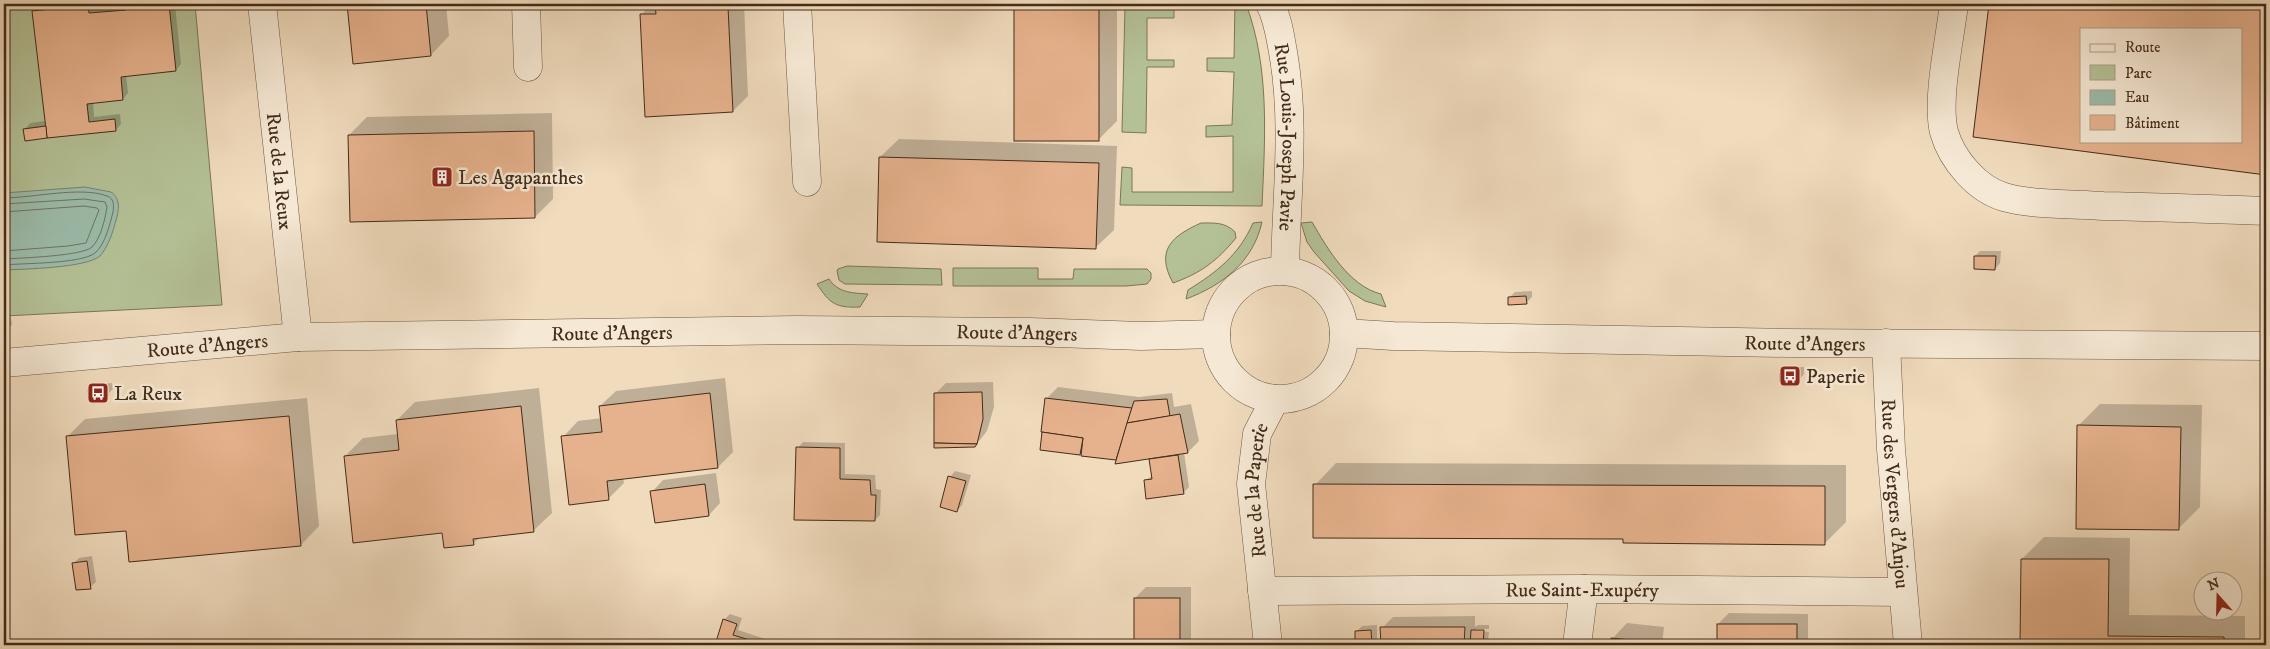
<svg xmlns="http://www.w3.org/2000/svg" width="2270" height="649" viewBox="0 0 2270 649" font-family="'IM FELL DW Pica',serif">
<rect width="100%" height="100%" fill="#f0dbbd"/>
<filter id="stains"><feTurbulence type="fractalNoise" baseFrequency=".004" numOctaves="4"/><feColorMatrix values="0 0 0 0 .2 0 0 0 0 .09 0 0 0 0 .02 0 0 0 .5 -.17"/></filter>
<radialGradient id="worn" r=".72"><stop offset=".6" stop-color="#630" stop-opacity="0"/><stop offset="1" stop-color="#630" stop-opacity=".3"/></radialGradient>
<g fill="#b4c196" stroke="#7c7658">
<polygon points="4,4 195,4 222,305 4,316"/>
<path d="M 1235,4 L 1246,4 C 1270,68 1265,138 1262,206 L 1120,205 L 1122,167 L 1132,168 L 1132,192 L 1233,192 L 1233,136 L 1206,137 L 1206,126 L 1232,125 L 1234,72 L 1207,71 L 1207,58 L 1234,58 Z"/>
<polygon points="1125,6 1174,6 1174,18 1147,18 1147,60 1174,60 1174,67 1147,67 1146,133 1122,132"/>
<path d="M 1262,222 C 1253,262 1223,285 1186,299 L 1188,290 C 1217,272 1239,255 1253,223 Z"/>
<path d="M 1312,222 C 1327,248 1349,286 1381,294 L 1386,307 L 1365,301 L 1349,291 L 1314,252 L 1307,242 L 1301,223 Z"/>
<path d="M 1201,223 C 1215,223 1225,222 1235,232 L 1236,238 C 1217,261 1201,273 1173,283 C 1155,250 1172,236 1201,223 Z"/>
<polygon points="847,266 941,269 942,285 845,284 839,280 837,271 838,269"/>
<polygon points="953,268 1038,268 1038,279 1073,279 1074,269 1147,269 1151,273 1151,279 1147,284 1126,286 953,286"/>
<path d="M 829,279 C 838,293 853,293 868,294 L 860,307 C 836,308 830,304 817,284 Z"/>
</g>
<path fill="#9bbcab" stroke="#788271" d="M 85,187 L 111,192 C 121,199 119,210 116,220 C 113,232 108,247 100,256 C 86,268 24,269 4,270 L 4,193 Z"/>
<g fill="#0003" fill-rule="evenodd">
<polygon points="55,4 94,4 94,8 126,4 175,4 181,64 176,70 126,75 128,93 123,99 93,102 94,117 120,114 121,124 116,130 25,129 30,123 46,121 34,11 39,6"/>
<polygon points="349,4 446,4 449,36 431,55 354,62"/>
<polygon points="652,4 744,4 748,96 733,111 641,15"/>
<polygon points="1016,4 1117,4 1117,121 1098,140 1016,140"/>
<path d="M 1991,4 L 2266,4 L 2266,174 L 1974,136 ZM 2081,29 L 2241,29 L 2241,141 L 2081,141 Z"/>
<polygon points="552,113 553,199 535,217 349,135 367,117"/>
<polygon points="899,139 1117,146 1114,230 1095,248 880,157"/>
<polygon points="1980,251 2001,251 2000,263 1995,269 1975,256"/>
<polygon points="1532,291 1532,297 1526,303 1510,297 1515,292"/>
<polygon points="11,318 12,325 4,331 4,319"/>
<polygon points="1804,367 1804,374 1799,380 1781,373 1787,368"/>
<polygon points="725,378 733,452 718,467 623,478 624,483 608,499 563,437 578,421 602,418 600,406 616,391"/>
<polygon points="993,382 994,407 987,431 975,446 935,394 946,383"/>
<polygon points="112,383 113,389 108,394 89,390 95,385"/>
<polygon points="1058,387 1139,397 1172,393 1174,407 1191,404 1199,441 1188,452 1184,452 1189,487 1183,493 1145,481 1153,475 1150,457 1118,459 1082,455 1083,451 1080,454 1046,399"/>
<polygon points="539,388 552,513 533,531 480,537 473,544 444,532 345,456 363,438 398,434 397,420 415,402"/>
<polygon points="307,398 319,526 301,545 127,529 67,437 85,419"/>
<polygon points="2100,404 2202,405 2200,507 2179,528 2078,426"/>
<polygon points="803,442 845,443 845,474 875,475 876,489 881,490 880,515 875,520 798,448"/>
<polygon points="1336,463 1846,465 1846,522 1824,544 1624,538 1315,485"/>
<polygon points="955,471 971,475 962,505 957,511 950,477"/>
<polygon points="716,473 720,503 709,515 652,492 663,480"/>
<polygon points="2044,537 2130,538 2129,615 2245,616 2245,645 2021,645 2022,559"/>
<polygon points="92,556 96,582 90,587 73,564 79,558"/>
<polygon points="1146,587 1191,587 1191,645 1135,645 1135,598"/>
<polygon points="1729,613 1808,614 1808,645 1718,645 1718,624"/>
<polygon points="730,614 742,618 738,630 784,645 717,645 724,620"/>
<polygon points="1475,616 1475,627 1478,625 1489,625 1489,629 1476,629 1476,631 1489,632 1488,640 1483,645 1382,645 1382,628 1393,617"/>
<polygon points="1627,623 1664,627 1662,645 1611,645 1612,639"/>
<polygon points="1377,625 1377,642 1374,645 1357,645 1356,632 1362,626"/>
</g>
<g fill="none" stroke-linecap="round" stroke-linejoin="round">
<g stroke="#6f7462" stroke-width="1">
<path d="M 4,198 C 32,198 81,186 107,196 C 114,198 114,205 113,212 C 110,224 105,245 95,253 C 81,264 23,263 4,265"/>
<path d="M 4,204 L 84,199 L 105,202 L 107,207 C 105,219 101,238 92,247 C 83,256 20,258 4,259"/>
<polyline points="4,212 84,206 97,208 99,210 86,243 68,246 4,251"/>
</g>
</g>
<g fill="#e6b28d" stroke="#432c19" fill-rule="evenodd">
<polygon points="125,4 169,4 176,71 121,77 123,100 87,104 89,122 115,119 116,131 47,138 32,11 88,5 89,13 126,10"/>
<polygon points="347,4 426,4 431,56 353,64"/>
<polygon points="655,4 721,4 721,8 728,7 733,112 645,117 640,14 656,14"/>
<rect x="1014" y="4" width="85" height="137"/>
<path d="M 1989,4 L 2266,4 L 2266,175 L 1973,137 ZM 2081,29 L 2241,29 L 2241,141 L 2081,141 Z"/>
<polygon points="46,126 47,138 25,141 23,129"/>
<polygon points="534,131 535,218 350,222 348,135"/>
<polygon points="879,157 1099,163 1096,249 877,242"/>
<polygon points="1974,256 1996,256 1995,270 1974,269"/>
<polygon points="1526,296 1527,304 1508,305 1508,297"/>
<polygon points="1799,372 1799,381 1780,381 1780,373"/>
<polygon points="107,388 108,396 89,398 88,390"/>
<polygon points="982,392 983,419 977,444 934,443 934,393"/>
<polygon points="710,393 718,468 607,481 609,500 569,505 561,436 602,432 599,406"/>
<polygon points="1045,398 1132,408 1116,460 1081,456 1083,438 1041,432"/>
<polygon points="1167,399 1170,416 1127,423 1134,401"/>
<polygon points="521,406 534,532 473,539 474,545 444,548 442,533 353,543 344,456 399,450 396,420"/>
<polygon points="1180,414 1188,453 1115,464 1127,423"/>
<polygon points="289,416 301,546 129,562 126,531 75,535 66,436"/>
<polygon points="2077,425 2181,427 2179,530 2076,529"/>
<polygon points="1042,432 1083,438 1080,455 1040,450"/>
<polygon points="934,443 977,444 975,447 934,448"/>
<polygon points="796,447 840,448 840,479 870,480 871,495 876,495 875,521 794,520"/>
<polygon points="1178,455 1184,494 1146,499 1144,480 1152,479 1149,459"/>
<polygon points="948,476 966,481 957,512 940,507"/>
<polygon points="705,484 709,516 655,523 650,491"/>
<polygon points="1313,484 1825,486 1825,545 1623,543 1623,539 1313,538"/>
<polygon points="2021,559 2109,559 2108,636 2224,637 2224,645 2020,645"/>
<polygon points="87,561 91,589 76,590 72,563"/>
<rect x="1134" y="598" width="46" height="47"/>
<polygon points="723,619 737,624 733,635 766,645 715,645"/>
<rect x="1717" y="624" width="80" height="21"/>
<polygon points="1380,627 1465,627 1464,645 1381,645"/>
<polygon points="1371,630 1372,645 1355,645 1355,631"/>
<polygon points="1471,630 1484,630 1483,645 1470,645"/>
<polygon points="1611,638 1649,642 1649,645 1610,645"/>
</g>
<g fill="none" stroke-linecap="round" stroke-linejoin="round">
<g stroke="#6e5842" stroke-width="29">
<g id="minor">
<path id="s1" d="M 262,4 L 298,337"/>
<polyline points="526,4 528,67"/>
<polyline points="797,4 807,182"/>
<path id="s2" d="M 1270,4 C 1278,19 1280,36 1283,52 C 1296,125 1286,198 1285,271"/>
<path d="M 1954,4 C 1950,39 1936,99 1944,132 C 1952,160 1977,189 2004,197 C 2031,205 2074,204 2103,206 C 2157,207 2212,209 2266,211"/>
<circle cx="1280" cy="335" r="64"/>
<path id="s3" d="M 1344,333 L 1393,336 L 1787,343 L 2266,346"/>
<path id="s4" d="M 1886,343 L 1891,449 L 1908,645"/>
<path id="s5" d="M 4,363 L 298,337 L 797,330 L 1030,332 L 1141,336 L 1216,334"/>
<path id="s6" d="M 1262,591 L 1584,589 L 1903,592"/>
<path id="s7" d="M 1268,645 L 1251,484 L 1257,434 L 1275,399"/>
<polyline points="1577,645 1584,589"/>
</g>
</g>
<use href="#minor" stroke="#f5e8d4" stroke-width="28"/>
</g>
<defs>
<g id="building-square" transform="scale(1.125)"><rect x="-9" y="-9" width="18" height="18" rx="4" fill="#8f2418" stroke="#f5e8d4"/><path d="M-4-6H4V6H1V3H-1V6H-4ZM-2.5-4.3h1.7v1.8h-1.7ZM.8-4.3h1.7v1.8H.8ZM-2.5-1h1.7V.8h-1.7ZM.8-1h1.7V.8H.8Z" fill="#fff"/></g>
<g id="bus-square" transform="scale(1.125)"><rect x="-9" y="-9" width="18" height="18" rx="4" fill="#8f2418" stroke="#f5e8d4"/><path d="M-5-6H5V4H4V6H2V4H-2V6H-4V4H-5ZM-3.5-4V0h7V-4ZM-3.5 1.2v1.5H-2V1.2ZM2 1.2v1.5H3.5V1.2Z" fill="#fff"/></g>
</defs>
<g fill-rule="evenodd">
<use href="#building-square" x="442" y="177"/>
<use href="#bus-square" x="1790" y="376"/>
<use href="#bus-square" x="98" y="393"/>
</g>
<g text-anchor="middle" stroke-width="5" stroke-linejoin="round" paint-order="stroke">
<g font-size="20" fill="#432c19" stroke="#f5e8d4">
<text dy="7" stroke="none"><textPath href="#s2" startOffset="135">Rue Louis-Joseph Pavie</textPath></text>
<text dy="7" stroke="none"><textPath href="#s1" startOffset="168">Rue de la Reux</textPath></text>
<text dy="7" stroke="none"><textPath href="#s5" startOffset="609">Route d’Angers</textPath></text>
<text dy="7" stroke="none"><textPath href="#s5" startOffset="1014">Route d’Angers</textPath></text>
<text dy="7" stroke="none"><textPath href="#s3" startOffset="461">Route d’Angers</textPath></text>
<text dy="7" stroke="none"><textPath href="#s5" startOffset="204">Route d’Angers</textPath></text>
<text dy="7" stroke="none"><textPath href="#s7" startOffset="156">Rue de la Paperie</textPath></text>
<text dy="7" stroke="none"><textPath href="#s4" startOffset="151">Rue des Vergers d’Anjou</textPath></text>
<text dy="7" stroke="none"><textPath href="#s6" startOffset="320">Rue Saint-Exupéry</textPath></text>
</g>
<g font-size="20" fill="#432c19" stroke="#f5e8d4" text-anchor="start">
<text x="458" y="184">Les Agapanthes</text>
<text x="1806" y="383">Paperie</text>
<text x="114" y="400">La Reux</text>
</g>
</g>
<rect width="2270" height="649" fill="none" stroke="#f0dbbd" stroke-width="20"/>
<rect x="5" y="5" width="2260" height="639" fill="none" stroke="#432c19" stroke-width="2.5"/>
<rect x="10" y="10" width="2250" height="629" fill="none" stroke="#432c19"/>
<rect x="2080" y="28" width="162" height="115" fill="#f5e8d4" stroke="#ae9d89"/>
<rect x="2090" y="44" width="25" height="8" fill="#f5e8d4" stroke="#ae9d89"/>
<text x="2125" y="52" font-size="15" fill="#432c19">Route</text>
<rect x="2090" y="65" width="25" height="15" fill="#b4c196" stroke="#ae9d89"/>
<text x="2125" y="78" font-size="15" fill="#432c19">Parc</text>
<rect x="2090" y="90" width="25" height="15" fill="#9bbcab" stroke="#ae9d89"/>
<text x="2125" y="102" font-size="15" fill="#432c19">Eau</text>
<rect x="2090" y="115" width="25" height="15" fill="#e6b28d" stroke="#ae9d89"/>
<text x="2125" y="128" font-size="15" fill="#432c19">Bâtiment</text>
<g transform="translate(2218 596) rotate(340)"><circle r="24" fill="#f5e8d4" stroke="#ae9d89"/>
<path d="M0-4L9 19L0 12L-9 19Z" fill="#8f2418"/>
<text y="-8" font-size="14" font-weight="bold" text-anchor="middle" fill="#432c19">N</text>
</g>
<rect width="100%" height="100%" filter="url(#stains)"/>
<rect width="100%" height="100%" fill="url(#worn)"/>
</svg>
